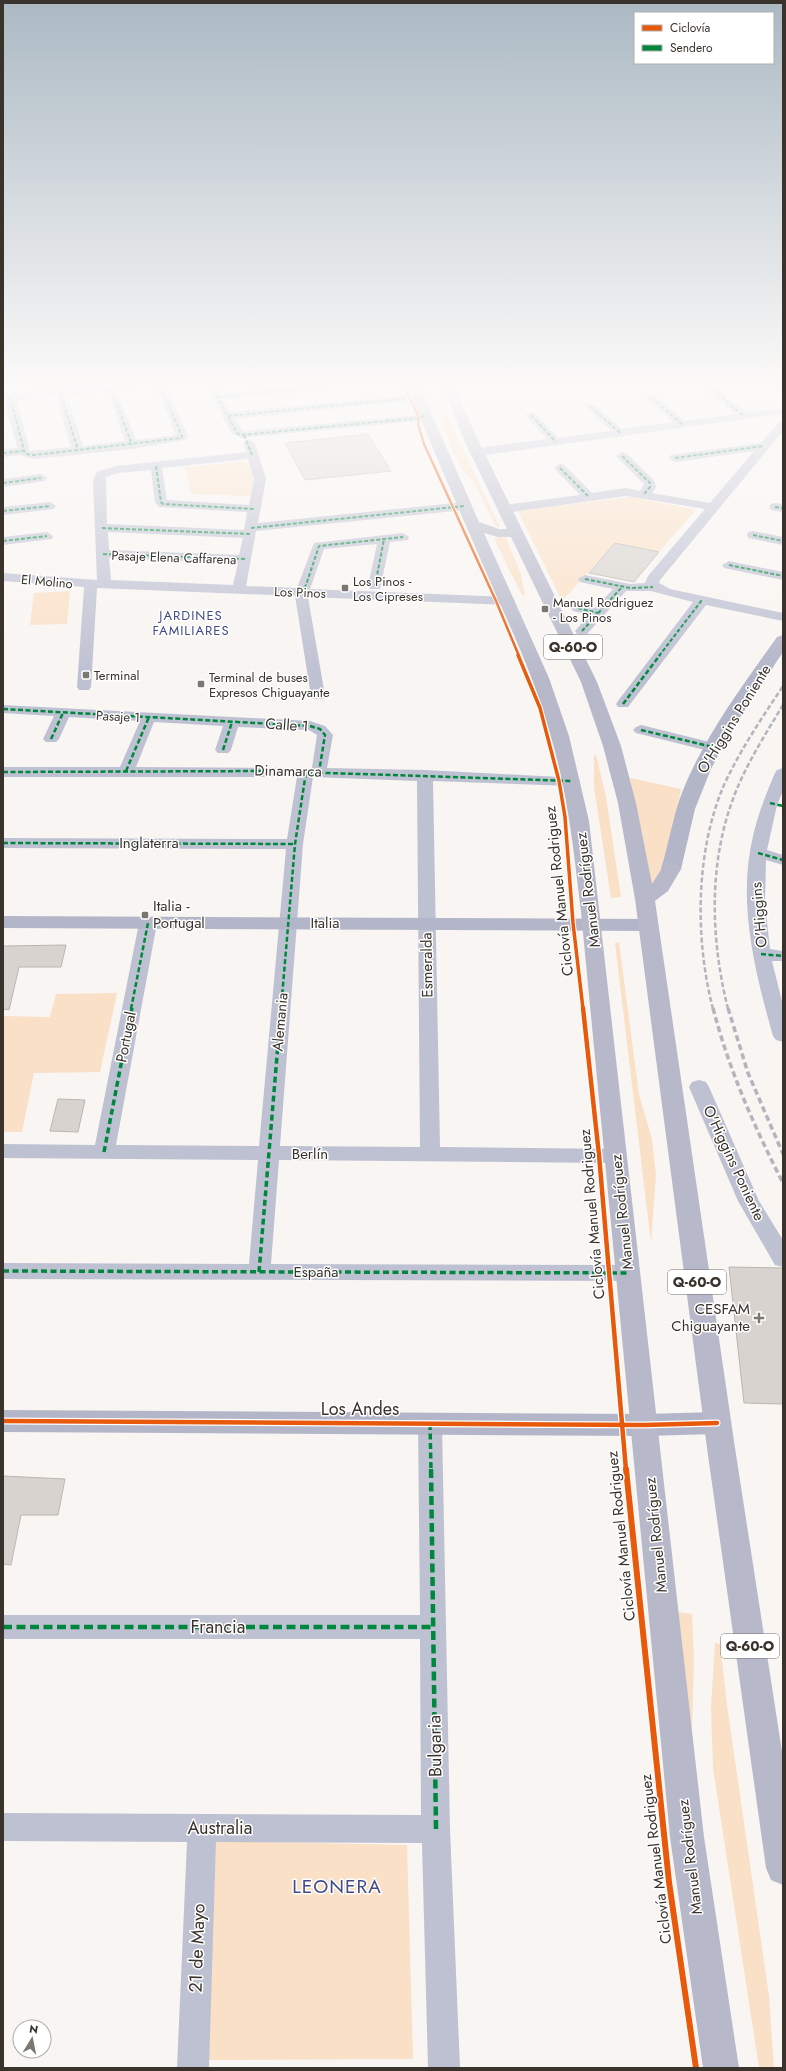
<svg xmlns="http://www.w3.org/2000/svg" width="786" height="2071" viewBox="0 0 786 2071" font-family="Jost,sans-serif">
<rect width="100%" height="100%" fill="#f8f5f2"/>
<g fill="#fae0c6">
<polygon points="442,398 455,433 500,527 496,527 474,482 463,471 448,440 440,415 440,399"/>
<polygon points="240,462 248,463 254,478 250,496 191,494 185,467"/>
<polygon points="630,497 692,509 695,511 659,552 615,543 562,601 518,511"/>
<polygon points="498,537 506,538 521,574 525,595 522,595 494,539"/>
<polygon points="70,591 67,624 30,625 34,593"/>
<polygon points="594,755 596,755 606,797 621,897 611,898 594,787"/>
<polygon points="630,778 681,789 665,872 652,889"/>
<polygon points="619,942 639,1095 652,1139 654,1158 656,1175 651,1243 615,943"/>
<polygon points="117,993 100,1072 34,1073 22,1132 3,1132 3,1016 50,1017 56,994"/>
<polygon points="678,1612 692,1614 694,1661 692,1728 689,1730"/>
<polygon points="715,1643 720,1644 727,1705 769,1996 774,2068 759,2068 713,1768 711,1708"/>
<polygon points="216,1841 407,1845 413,2059 207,2060"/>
</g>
<g fill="#d8d3ce" stroke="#bab6b1">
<polygon points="368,434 391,471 305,480 285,443"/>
<polygon points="615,543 634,547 659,552 634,582 589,573"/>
<polygon points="66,945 61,967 19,967 9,1010 3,1009 3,946"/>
<polygon points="58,1099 85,1100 78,1132 50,1131"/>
<polygon points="729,1267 783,1268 783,1404 744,1403"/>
<polygon points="3,1476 65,1479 58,1515 21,1515 11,1565 3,1564"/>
</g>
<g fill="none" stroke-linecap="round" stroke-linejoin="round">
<g fill="#bec1d2" fill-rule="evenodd">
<polygon points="109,385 115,386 116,388 136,440 176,435 155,385 166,385 188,436 185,440 132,449 34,459 20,455 3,457 3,449 17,448 4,397 10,394 16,397 30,451 71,447 54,392 60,389 66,392 83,446 125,441 106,388"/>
<polygon points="206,385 217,385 221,393 305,385 346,385 341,388 225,400 231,412 419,394 425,397 419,400 235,419 243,431 417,415 426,412 432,415 419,421 241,438 231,433"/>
<polygon points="769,385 783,387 783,395 779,394"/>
<polygon points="712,387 716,388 747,412 783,408 783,414 478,456 472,452 478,448 547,439 525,415 531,412 535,413 558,438 611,431 586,408 584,406 586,404 594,404 622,429 673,422 648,400 646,398 652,395 656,396 685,421 735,414 708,392 706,390"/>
<polygon points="783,421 783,431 660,580 659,583 670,589 783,613 783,621 706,605 628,707 618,707 616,704 618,701 693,602 651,591 626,591 587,634 577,634 575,631 589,615 573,611 571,608 573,605 578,604 595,608 613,589 580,582 578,579 585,575 630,584 645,583 648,576 705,509 626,496 505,513 499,509 505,505 580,495 554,468 560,464 564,465 592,493 626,488 640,491 644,484 616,456 622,452 626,453 654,480 656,487 652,493 710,503 754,451 675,462 669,458 671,455 761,443 779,422"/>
<path d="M 249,439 L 255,443 L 266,479 L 258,523 L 465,502 L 471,506 L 465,510 L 256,531 L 246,586 L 297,588 L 314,543 L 403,533 L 409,537 L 408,540 L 390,542 L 380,589 L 370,589 L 368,586 L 377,544 L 324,549 L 310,589 L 508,597 L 513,598 L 515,601 L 513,604 L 508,605 L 308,597 L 325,696 L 323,699 L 313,699 L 311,696 L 295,596 L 97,588 L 91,687 L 89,690 L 79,690 L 77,687 L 84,587 L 3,581 L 3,573 L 97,580 L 93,480 L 97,472 L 116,466 L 246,452 L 243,443 ZM 248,459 L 254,479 L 249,505 L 167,500 L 162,468 ZM 151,470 L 155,502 L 159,507 L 247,512 L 244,530 L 107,524 L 106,477 L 118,473 ZM 108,532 L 243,538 L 239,555 L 109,550 ZM 109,558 L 238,563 L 233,585 L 111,580 Z"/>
<polygon points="41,474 47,478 45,481 3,487 3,479"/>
<polygon points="50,502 56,506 54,509 3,515 3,507"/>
<polygon points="775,503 783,504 783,512 771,510 769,507 771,504"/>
<polygon points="753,531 783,537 783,545 748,538 747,535 748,532"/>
<polygon points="47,532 53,536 52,539 3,545 3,537"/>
<polygon points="729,561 783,572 783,580 724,568 722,565"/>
<path d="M 3,705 L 310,721 L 325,726 L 333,735 L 327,768 L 425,770 L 578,778 L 580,781 L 578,784 L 572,786 L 433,781 L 440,1147 L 616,1149 L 623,1151 L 626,1156 L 623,1161 L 616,1163 L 279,1160 L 271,1264 L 628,1265 L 636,1267 L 639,1273 L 636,1279 L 628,1281 L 3,1279 L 3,1263 L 249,1264 L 258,1160 L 3,1158 L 3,1144 L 95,1145 L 139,923 L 142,919 L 148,918 L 154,919 L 157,923 L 116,1145 L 259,1146 L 286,849 L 3,848 L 3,838 L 287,839 L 297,777 L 3,777 L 3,767 L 120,767 L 140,721 L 69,717 L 59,739 L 56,742 L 46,742 L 43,739 L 54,716 L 3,713 ZM 154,722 L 223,726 L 215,750 L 218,753 L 228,753 L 231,750 L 238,727 L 309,730 L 317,735 L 312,768 L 136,767 ZM 313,777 L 417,781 L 420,1147 L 280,1146 L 303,844 Z"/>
<polygon points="641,725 718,744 721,747 718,750 713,752 636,733 633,730 636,727"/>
<path d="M 783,768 L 783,791 L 777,805 L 767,850 L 783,855 L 783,865 L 766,860 L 765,903 L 770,949 L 783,951 L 783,961 L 772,961 L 783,1005 L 783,1042 L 776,1040 L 773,1036 C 755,972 737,903 753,836 C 758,814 766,794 775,773 L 777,770 Z"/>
<polygon points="699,1080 706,1082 709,1087 759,1201 783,1240 783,1267 775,1265 738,1201 689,1087 692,1082"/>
<polygon points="430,1414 438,1417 442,1424 450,1829 460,2068 428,2068 422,1843 216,1842 209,2068 177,2068 187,1842 3,1841 3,1813 421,1815 420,1639 3,1639 3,1615 420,1615 418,1424 422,1417"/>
</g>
<g fill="#b3b6c9" fill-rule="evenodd">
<polygon points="94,385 141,385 135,389 3,402 3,394"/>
<path d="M 783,635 L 783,652 L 731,731 L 711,769 L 695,809 L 681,869 L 678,873 L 671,875 L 664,873 L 661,869 C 669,843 673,815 683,790 C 706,734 743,685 777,637 Z"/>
<polygon points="3,916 648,919 655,921 658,925 655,929 648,931 3,928"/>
<polygon points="3,1410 644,1414 717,1412 727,1415 731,1423 727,1431 717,1434 644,1436 3,1432"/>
</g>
<path fill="#b7b9cb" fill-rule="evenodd" d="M 407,385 L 419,385 L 479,522 L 499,529 L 507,529 L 464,440 L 442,385 L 454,385 L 478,440 L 597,682 L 621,746 L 636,803 L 652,884 L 664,865 L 671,863 L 678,865 L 681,869 L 668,891 L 655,901 L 735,1448 L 783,1758 L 783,1885 L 771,1880 L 766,1868 L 707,1448 L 635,899 L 618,803 L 603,746 L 581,682 L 511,537 L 498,537 L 484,533 L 549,678 L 569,736 L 589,821 L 704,1837 L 739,2068 L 703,2068 L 670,1837 L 581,912 C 574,853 568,794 551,737 C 537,685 515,637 493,588 C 464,521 434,453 407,385 Z"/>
<g stroke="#b3b4bd" stroke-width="2.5" stroke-dasharray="5 2.5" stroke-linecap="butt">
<path d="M 713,1009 C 695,940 695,852 724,785 C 740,750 762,718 783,686"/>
<path d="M 728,1009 C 711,941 708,866 733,799 C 745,766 765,735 783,705"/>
</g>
<g stroke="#b3b4bd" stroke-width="3.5" stroke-dasharray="6 3.5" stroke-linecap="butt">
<path d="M 713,1008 C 729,1070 754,1126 783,1183"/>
<polyline points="728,1008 748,1073 783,1154"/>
</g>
<g stroke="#00873e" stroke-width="2" stroke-dasharray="4 2" stroke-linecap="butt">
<polyline points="81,385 82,390"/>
<polyline points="211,385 237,433 241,435 419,418 426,415"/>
<polyline points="774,385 783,392"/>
<polyline points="111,388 132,445"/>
<polyline points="712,390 744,416"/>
<polyline points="60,392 78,450"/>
<polyline points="10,397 25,454 34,455 181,438 182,436 160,385"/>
<polyline points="218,397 341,385"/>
<polyline points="652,398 683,425"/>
<polyline points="590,406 620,433"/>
<polyline points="531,415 556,442"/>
<polyline points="228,416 419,397"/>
<polyline points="244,435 252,455"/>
<polyline points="3,453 24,451"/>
<polyline points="622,456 650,483 650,487 644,494"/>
<polyline points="675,458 764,446"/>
<polyline points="156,466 161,502 163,504 255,509"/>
<polyline points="560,468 588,496"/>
<polyline points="3,483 41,478"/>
<polyline points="775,507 783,508"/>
<polyline points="3,511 50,506"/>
<polyline points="102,528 250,534"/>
<polyline points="251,528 465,506"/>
<polyline points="753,535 783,541"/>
<polyline points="3,541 47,536"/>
<polyline points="103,554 245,559"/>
<polyline points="729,565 783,576"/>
<polyline points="585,579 630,588 653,587"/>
<polyline points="375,586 384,539"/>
<polyline points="301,593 306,585 319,546 403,537"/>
<polyline points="578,608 598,613"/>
<polyline points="582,631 622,587"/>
<polyline points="659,656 702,600"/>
</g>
<g stroke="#00873e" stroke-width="2.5" stroke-dasharray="5 2.5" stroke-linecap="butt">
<polyline points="623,704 660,655"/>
<polyline points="3,709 310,726 320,729 325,735 319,772"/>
<polyline points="641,730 713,747"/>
<polyline points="51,739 63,713"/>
<polyline points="223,750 232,722"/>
<polyline points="126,771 149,717"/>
<polyline points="3,772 268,771 572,781"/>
<polyline points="770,803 783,806"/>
<polyline points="3,843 295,844"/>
<polyline points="758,853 783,860"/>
<polyline points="761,954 783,956"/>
<polyline points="131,1009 148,923"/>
<polyline points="281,1009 295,844 306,772"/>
</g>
<g stroke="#00873e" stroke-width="3.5" stroke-dasharray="6 3.5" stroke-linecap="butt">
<polyline points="104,1152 132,1008"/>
<polyline points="3,1271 628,1273"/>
<polyline points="259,1272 281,1008"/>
<polyline points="430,1424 431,1470"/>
</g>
<g stroke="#00873e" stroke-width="4.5" stroke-dasharray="9 4.5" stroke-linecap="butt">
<polyline points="431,1469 436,1829"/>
<polyline points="3,1627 433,1627"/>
</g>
<g stroke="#fff" stroke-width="4">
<polyline id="cycleway-far3" points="404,385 419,418 418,424 424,444 496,601 519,656"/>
</g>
<g stroke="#fff" stroke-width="5.5">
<polyline id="cycleway-far2" points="518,655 540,708 559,781 565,817 573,923 583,1009"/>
</g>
<g stroke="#fff" stroke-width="7">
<g id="cycleway-far1">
<polyline points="583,1008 599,1155 626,1470"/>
<polyline points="3,1421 644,1425 717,1423"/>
</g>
</g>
<g stroke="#fff" stroke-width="8">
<polyline id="cycleway" points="626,1469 669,1882 696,2068"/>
</g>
<use href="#cycleway-far3" stroke="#e8590c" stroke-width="2.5"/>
<use href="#cycleway-far2" stroke="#e8590c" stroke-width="3.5"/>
<use href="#cycleway-far1" stroke="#e8590c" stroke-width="4.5"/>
<use href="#cycleway" stroke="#e8590c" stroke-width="6"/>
</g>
<linearGradient id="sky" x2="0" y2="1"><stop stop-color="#abb9c3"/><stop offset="0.57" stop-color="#fcfaf9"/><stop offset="1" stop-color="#fcfaf9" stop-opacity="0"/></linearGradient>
<rect width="786" height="675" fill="url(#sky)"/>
<g fill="#7c7771" stroke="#fff" stroke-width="1.5">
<rect x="341" y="584" width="8" height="8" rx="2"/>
<rect x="541" y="605" width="8" height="8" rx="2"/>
<rect x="82" y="671" width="8" height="8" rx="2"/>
<rect x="197" y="680" width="8" height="8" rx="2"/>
<rect x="141" y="911" width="8" height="8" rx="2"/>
<path d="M757 1312h4v4h4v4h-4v4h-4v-4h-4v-4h4z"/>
</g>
<g text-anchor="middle" stroke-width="3" stroke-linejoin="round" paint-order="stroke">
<g font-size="13" fill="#3a332c" stroke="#fff">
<text transform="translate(174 557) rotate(2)" y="5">Pasaje Elena Caffarena</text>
<text transform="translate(47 581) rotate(5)" y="5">El Molino</text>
<text transform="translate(300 592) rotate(2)" y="5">Los Pinos</text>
<text transform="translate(118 716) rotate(3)" y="5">Pasaje 1</text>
</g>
<g font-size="13" fill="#3a332c" stroke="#fff" text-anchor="start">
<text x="353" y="586">Los Pinos -<tspan x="353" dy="15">Los Cipreses</tspan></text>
<text x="553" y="607">Manuel Rodriguez<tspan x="553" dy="15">- Los Pinos</tspan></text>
<text x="94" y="680">Terminal</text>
<text x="209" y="682">Terminal de buses<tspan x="209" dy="15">Expresos Chiguayante</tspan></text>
</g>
<g font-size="13" letter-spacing="1" fill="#414b87" stroke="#fff">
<text x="191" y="620">JARDINES<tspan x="191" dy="15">FAMILIARES</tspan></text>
</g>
<g fill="#fff" stroke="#75706b" stroke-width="1">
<rect x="544" y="635" width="58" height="24" rx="3"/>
<rect x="668" y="1270" width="58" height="24" rx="3"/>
<rect x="721" y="1634" width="58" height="24" rx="3"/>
</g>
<g font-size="14" font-weight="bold" fill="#3a332c">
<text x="573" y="652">Q-60-O</text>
<text x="697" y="1287">Q-60-O</text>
<text x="750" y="1651">Q-60-O</text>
</g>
<g font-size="15" fill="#3a332c" stroke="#fff">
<text transform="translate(734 719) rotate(-58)" y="5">O'Higgins Poniente</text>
<text transform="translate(287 725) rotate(4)" y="5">Calle 1</text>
<text transform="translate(288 771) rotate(1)" y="5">Dinamarca</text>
<text x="149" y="848">Inglaterra</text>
<text transform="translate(588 890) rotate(-97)" y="5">Manuel Rodríguez</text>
<text transform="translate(559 891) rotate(-96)" y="5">Ciclovía Manuel Rodriguez</text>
<text transform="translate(759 915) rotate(-95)" y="5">O'Higgins</text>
<text x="325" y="928">Italia</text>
<text transform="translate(427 965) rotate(-91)" y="5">Esmeralda</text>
<text transform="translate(280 1022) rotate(-85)" y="5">Alemania</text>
<text transform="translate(126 1037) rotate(-79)" y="5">Portugal</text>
<text x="310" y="1159">Berlín</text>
<text transform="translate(734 1163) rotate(65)" y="5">O'Higgins Poniente</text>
<text transform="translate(622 1212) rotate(-96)" y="5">Manuel Rodríguez</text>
<text transform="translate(592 1214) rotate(-95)" y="5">Ciclovía Manuel Rodriguez</text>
<text x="316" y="1277">España</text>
<text transform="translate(656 1535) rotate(-96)" y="5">Manuel Rodríguez</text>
<text transform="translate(621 1536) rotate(-96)" y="5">Ciclovía Manuel Rodriguez</text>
<text transform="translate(690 1857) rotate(-97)" y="5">Manuel Rodríguez</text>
<text transform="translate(656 1859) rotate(-97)" y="5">Ciclovía Manuel Rodriguez</text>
</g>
<g font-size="15" fill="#3a332c" stroke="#fff" text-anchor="start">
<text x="153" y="911">Italia -<tspan x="153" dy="17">Portugal</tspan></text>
<text x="750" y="1314" text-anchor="end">CESFAM<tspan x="750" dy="17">Chiguayante</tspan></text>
</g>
<g font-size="18" fill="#3a332c" stroke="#fff">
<text x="360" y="1415">Los Andes</text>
<text x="218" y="1633">Francia</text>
<text transform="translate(435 1746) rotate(-91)" y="6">Bulgaria</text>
<text x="220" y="1834">Australia</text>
<text transform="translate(197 1948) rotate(-88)" y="6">21 de Mayo</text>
</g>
<g font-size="19" letter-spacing="1" fill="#414b87" stroke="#fff">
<text x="337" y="1893">LEONERA</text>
</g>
</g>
<rect width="786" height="2071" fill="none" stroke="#3a332c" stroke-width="8"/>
<rect x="634" y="12" width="140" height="52" fill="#ffffff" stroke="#b0adab"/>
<rect x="642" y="25" width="20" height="6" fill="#e8590c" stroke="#b0adab"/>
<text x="670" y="32" font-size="12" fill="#3a332c">Ciclovía</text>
<rect x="642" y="45" width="20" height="6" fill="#00873e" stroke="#b0adab"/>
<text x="670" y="52" font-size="12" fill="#3a332c">Sendero</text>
<g transform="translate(32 2039) rotate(10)"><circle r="19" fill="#ffffff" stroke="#b0adab"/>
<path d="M0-3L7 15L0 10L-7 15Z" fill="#7c7771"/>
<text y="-6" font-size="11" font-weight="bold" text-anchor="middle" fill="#3a332c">N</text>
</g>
</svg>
